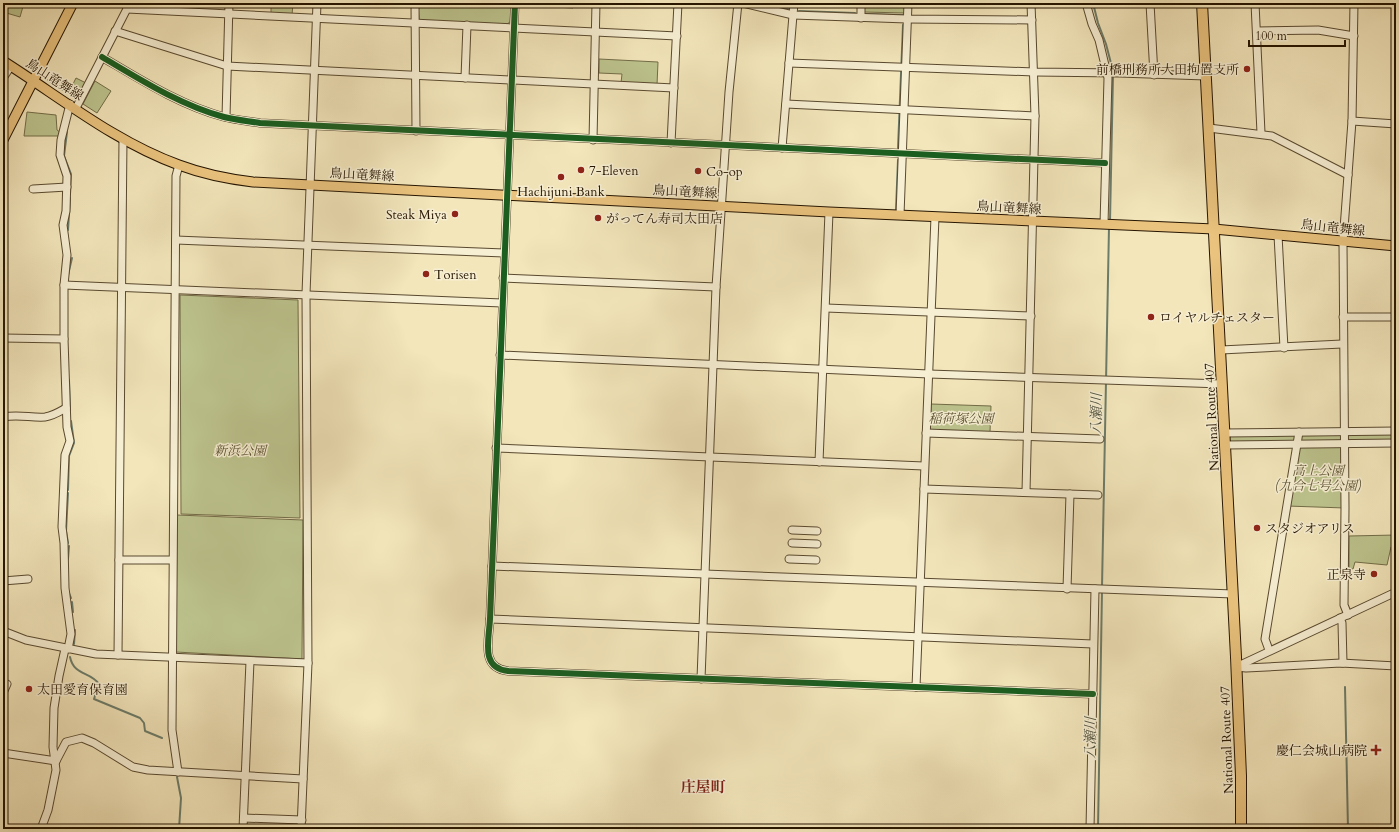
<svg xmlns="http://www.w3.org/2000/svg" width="1399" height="832" viewBox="0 0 1399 832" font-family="Cardo,'Noto Serif JP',serif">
<rect width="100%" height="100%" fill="#f3e6bb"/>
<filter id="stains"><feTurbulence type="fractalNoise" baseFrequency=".005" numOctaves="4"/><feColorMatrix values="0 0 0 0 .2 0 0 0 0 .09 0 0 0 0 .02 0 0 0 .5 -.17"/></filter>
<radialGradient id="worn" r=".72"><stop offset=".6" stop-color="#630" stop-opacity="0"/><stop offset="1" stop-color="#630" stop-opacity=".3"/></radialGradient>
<g fill="#bdc48e" stroke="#726c47">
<polygon points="3,3 24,3 20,17 3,12"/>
<polygon points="271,3 293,3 292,15 271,14"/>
<polygon points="418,3 511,3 510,22 507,24 421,21 419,19"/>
<polygon points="538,3 573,3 573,8 538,6"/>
<polygon points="864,3 905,3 905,13 864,12"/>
<polygon points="599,59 658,62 657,85 621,83 622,74 599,73"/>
<polygon points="76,78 86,83 78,98 69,92"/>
<polygon points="95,81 111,91 97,113 83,104"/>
<polygon points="27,112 56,115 57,130 61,133 60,136 24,136"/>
<polygon points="180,295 298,300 300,518 181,514"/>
<polygon points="931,404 991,406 990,432 930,430"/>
<polygon points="1396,432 1396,443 1344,444 1345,508 1287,506 1297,444 1225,445 1224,433"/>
<polygon points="177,515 303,520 302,659 176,652"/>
<polygon points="1396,535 1396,547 1391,547 1387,565 1355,562 1353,569 1349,569 1349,536"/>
</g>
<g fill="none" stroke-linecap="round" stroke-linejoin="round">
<g stroke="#6c7c6a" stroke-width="2">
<polyline points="761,3 788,9"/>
<polyline points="1093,3 1098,23 1106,44 1113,71"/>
<polyline points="799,11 855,13"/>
<polyline points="866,14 904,15"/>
<polyline points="48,80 57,86"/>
<polyline points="61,88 63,90"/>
<polyline points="67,132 64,156 71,174 70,194"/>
<polyline points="898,148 903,25"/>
<polyline points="896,209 898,160"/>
<polyline points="1110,221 1113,75"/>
<polyline points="68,230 70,198"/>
<polyline points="68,275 72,258"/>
<polyline points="69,380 70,410"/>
<polyline points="68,490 69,456 74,443 71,421"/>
<polyline points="68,493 66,531 68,543"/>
<polyline points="68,559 69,546"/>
<polyline points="1102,587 1109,227"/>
<polyline points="69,593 71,598"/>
<polyline points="72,602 73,612"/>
<polyline points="74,644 75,630"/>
<path d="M 70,657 C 74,676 90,671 99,684 L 94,699 L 140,718 L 144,723 L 145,731 L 162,738"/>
<polyline points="1345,687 1348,829"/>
<polyline points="177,777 181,798 179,829"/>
<polyline points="1098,829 1102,591"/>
</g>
<g stroke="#59492f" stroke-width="9">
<g id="minor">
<polyline points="415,3 416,131"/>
<path d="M 515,3 L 490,619 C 489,640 480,668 508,671 L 1093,694"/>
<polyline points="743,3 793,15 907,19 1032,20"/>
<polyline points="1086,3 1092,24 1099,40 1108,78 1104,224"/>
<polyline points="1150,3 1154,75"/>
<polyline points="1255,3 1261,133"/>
<polyline points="127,9 677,36"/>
<polyline points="861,18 861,3"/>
<polyline points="115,31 227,66 674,88"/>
<polyline points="1257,31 1318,30 1354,36"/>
<path d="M 102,57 C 141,80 180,105 224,117 C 236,120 248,121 260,123 L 1105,163"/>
<polyline points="789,63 1034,72 1119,73 1206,76"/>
<polyline points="3,78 11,66"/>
<polyline points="465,78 467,25"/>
<polyline points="786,104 1035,116"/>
<polyline points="76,108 130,3"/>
<polyline points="226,117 229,3"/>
<polyline points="1352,121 1396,124"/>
<polyline points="1209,128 1272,136 1348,175"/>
<polyline points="593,140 596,3"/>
<polyline points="671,143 678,3"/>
<polyline points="782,148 794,3"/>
<polyline points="33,189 67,187"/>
<polyline points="900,215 908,3"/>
<polyline points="1278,235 1284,348"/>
<polyline points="176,240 504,253"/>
<polyline points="503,278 716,287"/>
<polyline points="64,285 502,303"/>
<polyline points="826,308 1031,316"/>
<polyline points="1343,317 1396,317"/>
<polyline points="3,338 64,339"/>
<polyline points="1221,350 1342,344"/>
<polyline points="500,355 929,374 1222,384"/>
<path d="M 3,417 C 19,414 31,418 45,417 C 53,416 59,412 66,408"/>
<polyline points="926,433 1100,439"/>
<polyline points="1224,433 1396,431"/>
<polyline points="1225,445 1396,443"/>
<polyline points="496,448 924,466"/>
<polyline points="819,462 829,212"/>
<polyline points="924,489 1098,495"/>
<polyline points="1026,492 1035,116 1031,3"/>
<polyline points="792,530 817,531"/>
<polyline points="792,543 817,544"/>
<polyline points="789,559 816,560"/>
<polyline points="119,560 172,560"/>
<polyline points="492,566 1233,594"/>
<polyline points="3,581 28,579"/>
<polyline points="1067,589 1070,494"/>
<polyline points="1348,615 1344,605 1345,508 1343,242 1352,121 1354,3"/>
<polyline points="1340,618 1342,623 1343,663"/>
<polyline points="490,619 1093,644"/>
<polyline points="3,631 26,640 96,654 308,663"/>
<polyline points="68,649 71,634 65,588 64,543 62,527 65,455 70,441 67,427 64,339 64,285 67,255 63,225 66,211 67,176 60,155 61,140 70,104"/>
<polyline points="1269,650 1265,639 1299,432"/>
<polyline points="118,655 123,139"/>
<polyline points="1236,667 1396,592"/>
<polyline points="1236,667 1246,668 1341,663 1396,666"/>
<polyline points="701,679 716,287 729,92 738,3"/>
<polyline points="916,687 935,217"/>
<polyline points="3,693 7,684"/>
<polyline points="3,753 56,761"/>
<polyline points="56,761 66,742 82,738 94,743 133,767 148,770 303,779"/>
<polyline points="178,772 172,730 176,176 179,165"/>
<polyline points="244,818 302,820"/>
<polyline points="41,829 48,810 56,770 53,747 54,708 59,676 65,649"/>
<polyline points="243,829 250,661"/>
<polyline points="301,829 308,663 306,294 317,3"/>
<polyline points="1090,829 1095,589"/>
</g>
</g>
<g stroke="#261500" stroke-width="11">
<g id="major">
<path d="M 3,61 C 60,97 115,142 179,165 C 203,174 228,179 253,182 L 829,212 L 1214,229 L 1396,246"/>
<polyline points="3,140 73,3"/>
</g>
</g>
<g stroke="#261500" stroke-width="12">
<polyline id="highway" points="1202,3 1236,657 1241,776 1241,829"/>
</g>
<use href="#minor" stroke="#f7efd3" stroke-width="7"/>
<use href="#major" stroke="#eac37e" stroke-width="9"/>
<use href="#highway" stroke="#eac37e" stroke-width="10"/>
<g stroke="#f7efd3" stroke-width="8">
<g id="cycleway">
<path d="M 515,3 L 490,619 C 489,640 480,668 508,671 L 1093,694"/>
<path d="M 102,57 C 141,80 180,105 224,117 C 236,120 248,121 260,123 L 1105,163"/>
</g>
</g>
<use href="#cycleway" stroke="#1b5e20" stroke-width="6"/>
</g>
<g fill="#8f2418" stroke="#f7efd3" stroke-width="1.5">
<circle cx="1247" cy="69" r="4"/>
<circle cx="581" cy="170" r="4"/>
<circle cx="698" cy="171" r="4"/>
<circle cx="561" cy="177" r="4"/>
<circle cx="455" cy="214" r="4"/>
<circle cx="598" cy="218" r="4"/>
<circle cx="426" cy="274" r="4"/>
<circle cx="1151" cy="317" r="4"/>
<circle cx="1257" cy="528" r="4"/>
<circle cx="1374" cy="574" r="4"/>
<circle cx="29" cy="689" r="4"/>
<path d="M1374 744h4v4h4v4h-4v4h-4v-4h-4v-4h4z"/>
</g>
<g text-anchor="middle" stroke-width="3" stroke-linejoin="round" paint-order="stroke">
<g font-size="13" fill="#261500" stroke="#f7efd3" text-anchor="start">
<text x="1239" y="74" text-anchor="end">前橋刑務所大田拘置支所</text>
<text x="589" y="175">7-Eleven</text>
<text x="706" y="176">Co-op</text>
<text x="561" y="196" text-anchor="middle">Hachijuni Bank</text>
<text x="447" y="219" text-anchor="end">Steak Miya</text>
<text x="606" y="223">がってん寿司太田店</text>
<text x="434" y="279">Torisen</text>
<text x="1159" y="322">ロイヤルチェスター</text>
<text x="1265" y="533">スタジオアリス</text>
<text x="1366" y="579" text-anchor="end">正泉寺</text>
<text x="37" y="694">太田愛育保育園</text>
<text x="1367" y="755" text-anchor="end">慶仁会城山病院</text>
</g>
<g font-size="13" fill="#261500" stroke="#f7efd3">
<text transform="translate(55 79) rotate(33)" y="5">鳥山竜舞線</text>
<text transform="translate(362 174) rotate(3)" y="5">鳥山竜舞線</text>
<text transform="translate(685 191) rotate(3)" y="5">鳥山竜舞線</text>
<text transform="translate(1009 207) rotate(3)" y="5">鳥山竜舞線</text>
<text transform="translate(1333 227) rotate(6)" y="5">鳥山竜舞線</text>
<text transform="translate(1211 417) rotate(-93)" y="5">National Route 407</text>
<text transform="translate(1226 740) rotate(-92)" y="5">National Route 407</text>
</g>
<g font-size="13" font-style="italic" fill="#5b5232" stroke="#f7efd3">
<text x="961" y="423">稲荷塚公園</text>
<text x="240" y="455">新浜公園</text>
<text x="1318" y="475">高上公園<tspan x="1318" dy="15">(九合七号公園)</tspan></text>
</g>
<g font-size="14" font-style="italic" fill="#4f513e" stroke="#f7efd3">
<text transform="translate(1096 414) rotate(-89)" y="5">八瀬川</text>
<text transform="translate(1090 738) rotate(-89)" y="5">八瀬川</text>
</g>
<g font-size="15" font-weight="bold" fill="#7a1f14" stroke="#f7efd3">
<text x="703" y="792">庄屋町</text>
</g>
</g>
<rect width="1399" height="832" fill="none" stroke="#f3e6bb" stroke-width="16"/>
<rect x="4" y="4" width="1391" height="824" fill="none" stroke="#261500" stroke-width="2"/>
<rect x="8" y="8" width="1383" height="816" fill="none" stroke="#261500"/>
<path d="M1249 40v6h96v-6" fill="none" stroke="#261500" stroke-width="2"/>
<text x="1255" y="40" font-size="12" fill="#261500" stroke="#f7efd3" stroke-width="3" paint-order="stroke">100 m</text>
<rect width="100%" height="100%" filter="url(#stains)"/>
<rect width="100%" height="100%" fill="url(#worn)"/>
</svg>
